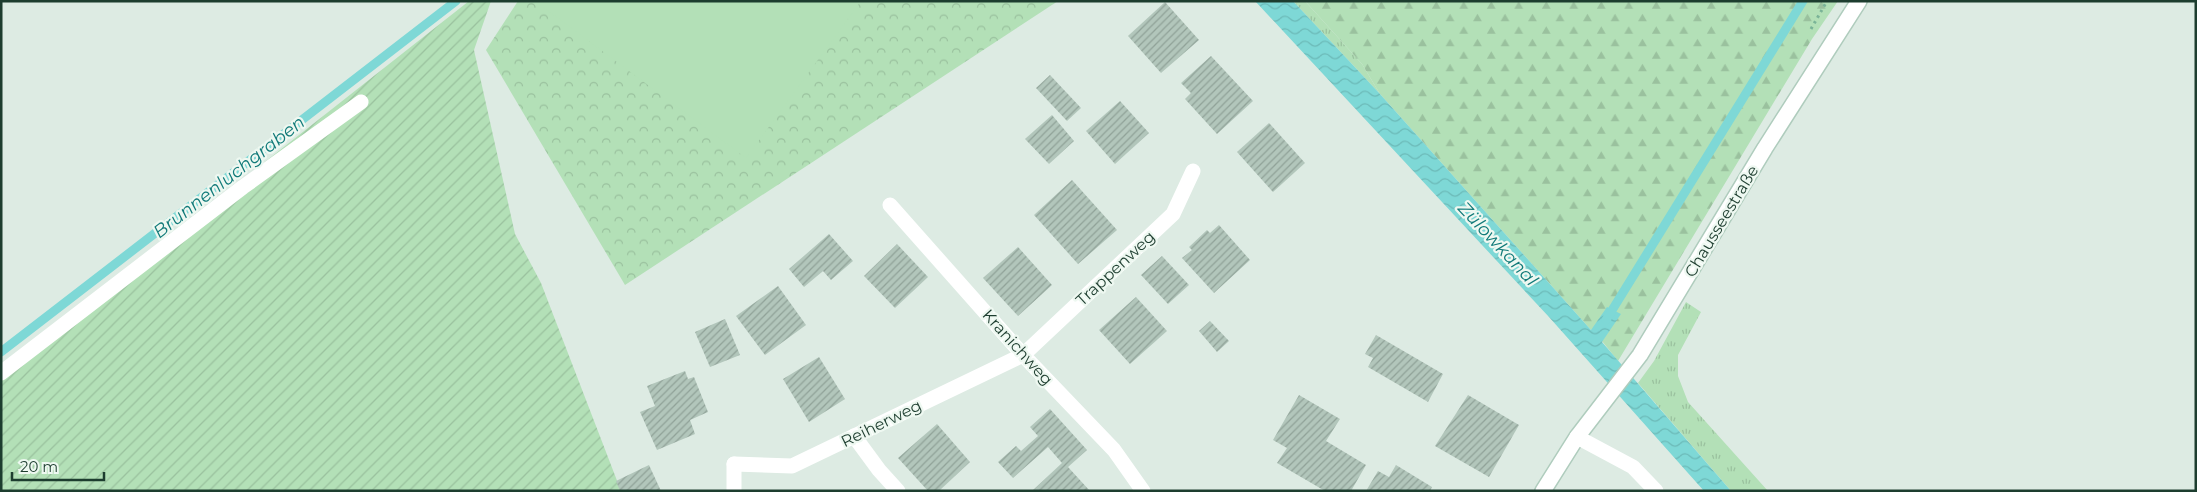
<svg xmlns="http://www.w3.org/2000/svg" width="2197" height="492" viewBox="0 0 2197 492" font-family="Montserrat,sans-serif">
<defs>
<pattern id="grass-tufts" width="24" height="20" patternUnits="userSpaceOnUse" patternTransform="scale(1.25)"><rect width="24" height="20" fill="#b3e0b7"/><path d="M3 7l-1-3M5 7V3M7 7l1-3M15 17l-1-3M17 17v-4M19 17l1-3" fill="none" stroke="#9ac19e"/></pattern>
<pattern id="forest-firs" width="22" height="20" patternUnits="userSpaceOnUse" patternTransform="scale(1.25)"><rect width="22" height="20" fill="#b3e0b7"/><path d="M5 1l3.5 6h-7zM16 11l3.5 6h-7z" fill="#9ac19e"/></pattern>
<pattern id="park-crowns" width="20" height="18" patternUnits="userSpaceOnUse" patternTransform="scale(1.25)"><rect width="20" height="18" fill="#b3e0b7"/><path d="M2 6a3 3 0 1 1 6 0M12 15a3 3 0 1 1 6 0" fill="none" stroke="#9ac19e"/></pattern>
<pattern id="garden-furrows" width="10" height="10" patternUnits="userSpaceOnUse" patternTransform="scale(1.25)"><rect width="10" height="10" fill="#b3e0b7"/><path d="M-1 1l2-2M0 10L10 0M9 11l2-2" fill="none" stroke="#9ac19e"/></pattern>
<pattern id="water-waves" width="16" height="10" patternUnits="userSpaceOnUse" patternTransform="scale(1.25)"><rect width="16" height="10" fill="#7ed8d6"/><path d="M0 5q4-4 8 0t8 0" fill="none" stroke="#6cbab8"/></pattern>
<pattern id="building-hatch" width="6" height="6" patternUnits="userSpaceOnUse" patternTransform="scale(1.25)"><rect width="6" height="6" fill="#b2c6bb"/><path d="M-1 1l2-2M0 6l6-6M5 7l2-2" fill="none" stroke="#90a298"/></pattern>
</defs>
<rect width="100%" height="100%" fill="#ddebe3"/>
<g fill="url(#grass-tufts)">
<polygon points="1293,1 1305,1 1362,64 1380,94"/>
<polygon points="1686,302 1701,312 1678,355 1678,376 1688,402 1768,491 1731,491 1638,383 1654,361"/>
</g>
<polygon fill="url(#forest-firs)" points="1305,1 1838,1 1812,39 1618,361 1602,341 1620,314 1591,330 1380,94 1362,64"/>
<polygon fill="url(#park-crowns)" points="518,1 1058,1 625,285 486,50"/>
<polygon fill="url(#garden-furrows)" points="469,1 491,1 474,50 515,234 541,283 621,491 1,491 1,370"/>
<polygon fill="#b3e0b7" points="535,1 861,1 746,158"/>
<polygon fill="url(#water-waves)" points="1255,1 1293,1 1380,94 1591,330 1607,307 1621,314 1602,342 1731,491 1704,491 1549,317"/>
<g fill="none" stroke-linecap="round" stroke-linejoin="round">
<g stroke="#7ed8d6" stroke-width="9">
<polyline points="1606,320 1803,1"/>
<polyline points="1,352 456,1"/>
</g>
</g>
<g fill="url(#building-hatch)">
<polygon points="1165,2 1199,40 1161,73 1128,36"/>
<polygon points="1211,56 1253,101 1217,134 1185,99 1191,93 1181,83"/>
<polygon points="1050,75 1081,108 1067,121 1036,88"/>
<polygon points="1120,101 1149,133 1115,164 1086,131"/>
<polygon points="1052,115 1074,141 1049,164 1025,139"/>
<polygon points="1269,123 1305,163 1273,192 1237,152"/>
<polygon points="1072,180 1117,230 1078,264 1034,215"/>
<polygon points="1219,225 1250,260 1214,293 1182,258 1192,250 1189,247 1207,230 1210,233"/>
<polygon points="829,234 853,261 831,280 823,271 804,287 789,269"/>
<polygon points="897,244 928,277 895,308 864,276"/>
<polygon points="1018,247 1052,285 1018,316 983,278"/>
<polygon points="1162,256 1189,285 1168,304 1141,275"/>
<polygon points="778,286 806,325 765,355 736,316"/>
<polygon points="1136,297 1167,331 1130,364 1099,330"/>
<polygon points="725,319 740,355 710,367 695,332"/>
<polygon points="1210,321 1229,341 1217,352 1199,331"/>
<polygon points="1376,335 1443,374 1428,402 1368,367 1373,358 1365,354"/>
<polygon points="819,357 845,399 809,422 783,379"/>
<polygon points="685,371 688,379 694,377 708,412 690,420 695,434 657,450 640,412 655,406 647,386"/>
<polygon points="1299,395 1340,419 1326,441 1366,465 1351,491 1325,491 1277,463 1287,448 1273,440"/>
<polygon points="1468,395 1519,425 1489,477 1435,446"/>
<polygon points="1050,409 1087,450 1068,467 1090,491 1032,491 1062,463 1048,447 1013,478 998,462 1016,446 1021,451 1038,436 1030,427"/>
<polygon points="937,424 970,462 939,491 928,491 898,458"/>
<polygon points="649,465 661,491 620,491 616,481"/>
<polygon points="1396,465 1432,487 1430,491 1366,491 1378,471 1389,477"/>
</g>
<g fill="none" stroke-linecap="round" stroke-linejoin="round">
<g stroke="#afccbd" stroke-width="18">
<polyline id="secondary" points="1543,491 1577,437 1640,355 1765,148 1859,1"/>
</g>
<polyline stroke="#7ab397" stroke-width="3" stroke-dasharray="2.5 4" stroke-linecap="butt" points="1811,29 1827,1"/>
<g stroke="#fff" stroke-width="15">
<polyline points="1,373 243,187 361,102"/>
<polyline points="854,436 879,470 898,491"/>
<polyline points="1577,437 1633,467 1656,491"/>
<polyline points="734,464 734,491"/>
</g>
<g stroke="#fff" stroke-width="15">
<polyline points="890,205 1023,355 1114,450 1143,491"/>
<polyline points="734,464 792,466 1023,355 1173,214 1193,171"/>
</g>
<use href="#secondary" stroke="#fff" stroke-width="15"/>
</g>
<g text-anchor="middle" stroke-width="4.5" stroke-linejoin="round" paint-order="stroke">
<g font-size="16" fill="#1d3d2f" stroke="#eef8f1">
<text transform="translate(1721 221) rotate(-59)" y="6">Chausseestraße</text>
<text transform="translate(1115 268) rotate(-43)" y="6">Trappenweg</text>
<text transform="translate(1018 347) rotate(48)" y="6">Kranichweg</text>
<text transform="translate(881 423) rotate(-26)" y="6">Reiherweg</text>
</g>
<g font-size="18" font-style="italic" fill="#117a79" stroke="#eef8f1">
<text transform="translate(229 177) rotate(-38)" y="6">Brunnenluchgraben</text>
<text transform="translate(1498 244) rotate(47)" y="6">Zülowkanal</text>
</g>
</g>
<rect width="2197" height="492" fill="none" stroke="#1d3d2f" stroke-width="5"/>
<path d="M12 472v8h92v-8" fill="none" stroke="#1d3d2f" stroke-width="2.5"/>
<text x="20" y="472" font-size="15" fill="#1d3d2f" stroke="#eef8f1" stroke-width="4" paint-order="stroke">20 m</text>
</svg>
